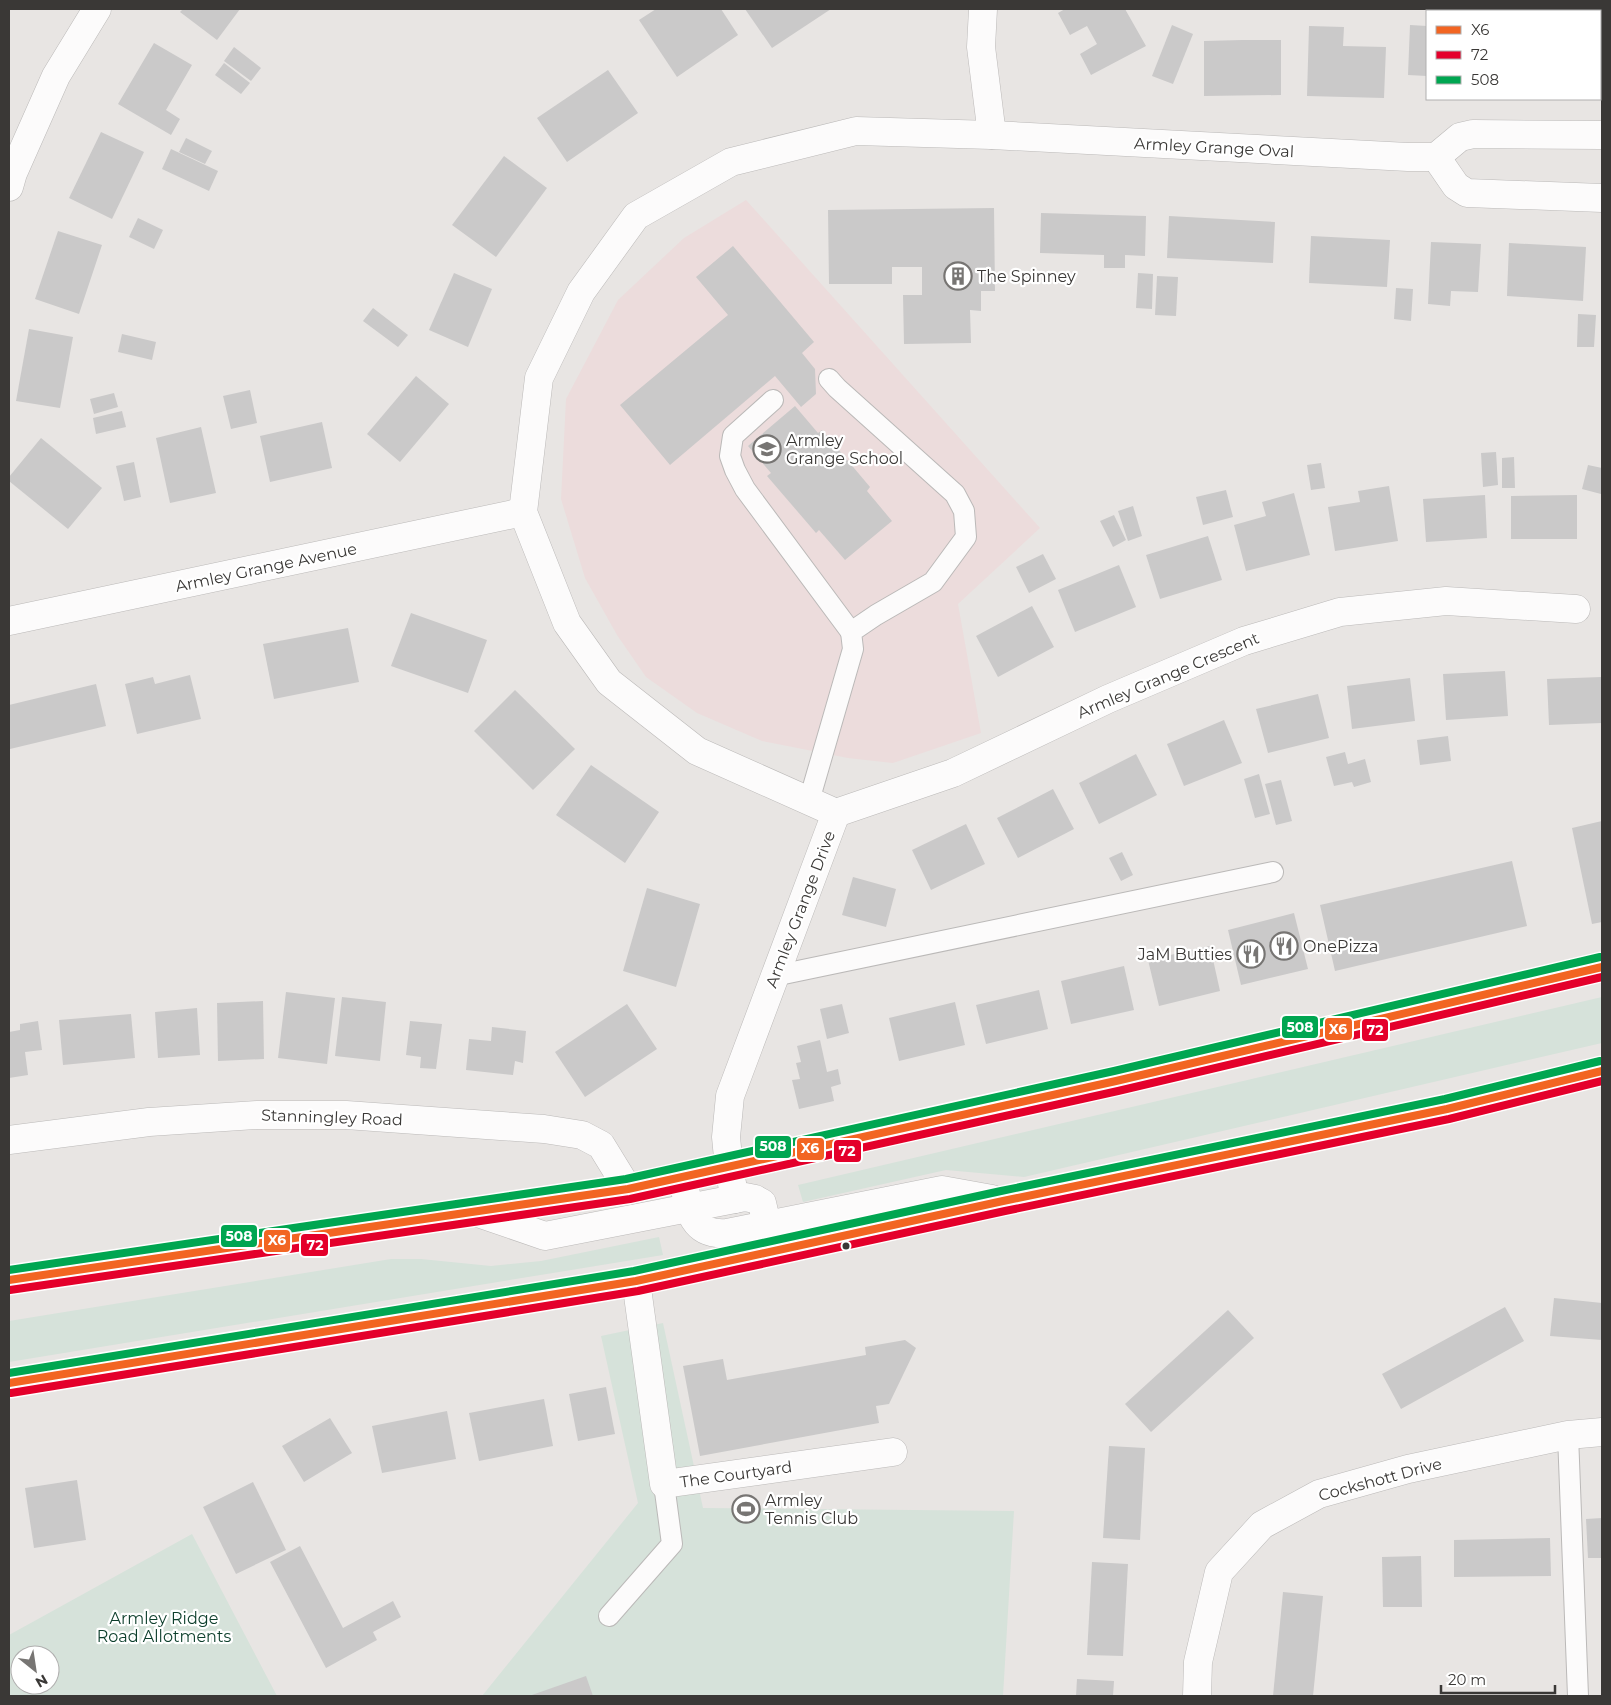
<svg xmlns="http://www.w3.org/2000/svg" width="1611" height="1705" viewBox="0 0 1611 1705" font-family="Montserrat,sans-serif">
<rect width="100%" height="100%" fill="#e8e5e3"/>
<polygon fill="#ecdcdc" points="746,200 1040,528 958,604 981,733 893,763 848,758 762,741 697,713 646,677 617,635 585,578 561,499 566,399 618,300 684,238"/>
<g fill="#d6e2da" fill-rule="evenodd">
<polygon points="1602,997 1602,1043 1024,1177 946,1170 803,1202 798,1185"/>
<polygon points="659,1237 663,1255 9,1362 9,1321 391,1259 421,1259 491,1266 541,1261"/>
<polygon points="663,1323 703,1508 1014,1511 1003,1696 482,1696 638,1503 601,1336"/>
<path d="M 192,1534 L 277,1696 L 9,1696 L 9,1635 ZM 20,1655 L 50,1655 L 50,1685 L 20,1685 Z"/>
</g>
<g fill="#cac9c9">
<polygon points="183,9 240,9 217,40 180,12"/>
<polygon points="656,9 721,9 738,35 677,77 639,20"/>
<polygon points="745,9 831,9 772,48"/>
<polygon points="1065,9 1125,9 1146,46 1091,75 1080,54 1097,44 1087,26 1070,35 1058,13"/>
<polygon points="1172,25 1193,34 1173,84 1152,76"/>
<polygon points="1410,25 1427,26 1427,76 1408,75"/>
<polygon points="1309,26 1344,27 1343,46 1386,47 1384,98 1307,96"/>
<polygon points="1242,40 1281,40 1281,95 1204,96 1204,41"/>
<polygon points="154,43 192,65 166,110 180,119 171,135 118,104"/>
<polygon points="234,47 261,68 251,81 224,61"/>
<polygon points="224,63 250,83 241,94 215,75"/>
<polygon points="608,70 638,113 567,162 537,118"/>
<polygon points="101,132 144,152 112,219 69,198"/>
<polygon points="186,138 212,151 205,164 179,152"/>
<polygon points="171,149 218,171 209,191 162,169"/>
<polygon points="504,156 547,188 496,257 452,225"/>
<polygon points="994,208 995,291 981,291 981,311 970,310 971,343 904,344 903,295 922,295 922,267 892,267 892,284 829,284 828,210"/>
<polygon points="1041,213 1146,216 1145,256 1125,255 1125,268 1104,268 1104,255 1040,253"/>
<polygon points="1169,216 1275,222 1273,263 1167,258"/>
<polygon points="138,218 163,230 154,249 129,237"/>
<polygon points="58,231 102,245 79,314 35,299"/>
<polygon points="1311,236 1390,240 1387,287 1309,283"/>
<polygon points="1431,242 1481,244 1478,292 1451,291 1450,306 1428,304"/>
<polygon points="1509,243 1586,247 1583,301 1507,296"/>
<polygon points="733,246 814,342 802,353 815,369 816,394 801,407 775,376 670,465 620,405 728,315 696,277"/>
<polygon points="454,273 492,289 468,347 429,330"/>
<polygon points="1138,273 1153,274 1152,309 1136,308"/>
<polygon points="1157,276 1178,277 1176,316 1155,315"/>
<polygon points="1396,288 1413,289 1411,321 1394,319"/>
<polygon points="373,308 408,335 398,347 363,321"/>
<polygon points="1578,314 1596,315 1594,347 1577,347"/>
<polygon points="29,329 73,337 60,408 16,401"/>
<polygon points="122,334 156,342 152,360 118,352"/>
<polygon points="416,376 449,404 400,462 367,434"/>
<polygon points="250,390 257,423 231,429 223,396"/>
<polygon points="114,393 118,407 94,414 90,399"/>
<polygon points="795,406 818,433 822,430 870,487 867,491 892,521 845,560 819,530 816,533 767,476 771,473 748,446"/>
<polygon points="122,411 126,427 96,434 93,418"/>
<polygon points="322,422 332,468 270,482 260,436"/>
<polygon points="201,427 216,493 170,503 156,438"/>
<polygon points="41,438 102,488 68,529 9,481 9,477"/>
<polygon points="1496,452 1498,485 1483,487 1481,453"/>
<polygon points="1514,457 1515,488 1502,488 1502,458"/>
<polygon points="134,462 141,497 124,501 116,466"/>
<polygon points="1321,463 1325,488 1311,490 1307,465"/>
<polygon points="1588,465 1602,468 1601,494 1582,489"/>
<polygon points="1389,486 1398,541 1335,551 1328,507 1360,502 1358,491"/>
<polygon points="1226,490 1233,517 1203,525 1196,497"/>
<polygon points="1294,493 1310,555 1246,571 1234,525 1266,516 1262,502"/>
<polygon points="1485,495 1487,538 1426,542 1423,499"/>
<polygon points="1577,495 1577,539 1511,539 1511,496"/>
<polygon points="1133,506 1142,536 1128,541 1118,511"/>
<polygon points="1114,515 1126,540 1113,547 1100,521"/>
<polygon points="1208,536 1222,580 1160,599 1146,555"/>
<polygon points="1043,554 1056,579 1029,593 1016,567"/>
<polygon points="1119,565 1136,607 1075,632 1058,590"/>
<polygon points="1032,606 1054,647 998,677 976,636"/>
<polygon points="411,613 487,640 468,693 391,666"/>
<polygon points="348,628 359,682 274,699 263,644"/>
<polygon points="1505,671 1508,716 1446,720 1443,674"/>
<polygon points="190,675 201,719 137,734 125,684 153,677 155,684"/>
<polygon points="1602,677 1602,723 1549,725 1547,679"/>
<polygon points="1410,678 1415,721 1352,729 1347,686"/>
<polygon points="96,684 106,726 10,749 9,742 9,705"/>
<polygon points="515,690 575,749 533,790 474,731"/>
<polygon points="1318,694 1329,738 1268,753 1256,709"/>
<polygon points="1224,720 1242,763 1184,786 1167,744"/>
<polygon points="1448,736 1451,761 1420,765 1417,740"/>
<polygon points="1345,752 1348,764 1365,759 1371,782 1354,787 1352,782 1334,786 1326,757"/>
<polygon points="1136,754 1157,795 1099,824 1079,783"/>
<polygon points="591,765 659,812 625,863 556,815"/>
<polygon points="1259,774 1270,814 1255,818 1244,779"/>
<polygon points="1281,780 1292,821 1276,825 1265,784"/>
<polygon points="1053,789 1074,829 1018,858 997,818"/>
<polygon points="1602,821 1602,922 1592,924 1572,828"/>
<polygon points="966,824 985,864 931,890 912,850"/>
<polygon points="1122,852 1133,875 1121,881 1109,858"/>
<polygon points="1512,861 1527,926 1335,971 1320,905"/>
<polygon points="853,877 896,889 886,927 842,915"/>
<polygon points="647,888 700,904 676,987 623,971"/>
<polygon points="1294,913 1308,969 1241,985 1228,930"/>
<polygon points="1210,946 1220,991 1159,1006 1148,960"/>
<polygon points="1124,966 1134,1010 1071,1024 1061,981"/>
<polygon points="1039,990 1048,1029 986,1044 976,1005"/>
<polygon points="286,992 335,998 327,1064 278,1058"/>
<polygon points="342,997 386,1002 380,1061 335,1056"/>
<polygon points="263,1001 264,1059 218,1061 217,1003"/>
<polygon points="955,1002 965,1045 899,1061 889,1018"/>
<polygon points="627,1004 657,1049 585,1097 555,1052"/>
<polygon points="842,1004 849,1033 827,1039 820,1009"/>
<polygon points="197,1008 200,1055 158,1058 155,1012"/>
<polygon points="131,1014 135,1058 63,1065 59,1020"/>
<polygon points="38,1021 42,1050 25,1052 28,1075 9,1078 9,1032 20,1030 20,1024"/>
<polygon points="410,1021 442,1024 436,1069 420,1068 421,1057 406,1055"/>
<polygon points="492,1027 526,1031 523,1063 515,1061 513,1075 466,1070 469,1039 491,1041"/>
<polygon points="820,1040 827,1072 838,1069 841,1084 831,1087 834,1101 799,1109 792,1080 800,1079 796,1063 801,1062 797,1046"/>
<polygon points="1554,1298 1602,1303 1602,1340 1550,1336"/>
<polygon points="1505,1307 1524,1341 1401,1409 1382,1374"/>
<polygon points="1228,1310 1254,1338 1151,1432 1125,1404"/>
<polygon points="905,1340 916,1348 889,1404 876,1406 879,1423 700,1456 683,1366 723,1359 727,1380 866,1355 865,1347"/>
<polygon points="606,1387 615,1434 578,1441 569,1394"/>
<polygon points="544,1399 553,1446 479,1461 469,1413"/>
<polygon points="447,1411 456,1459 382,1473 372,1426"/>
<polygon points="330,1418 352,1453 304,1482 282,1446"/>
<polygon points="1109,1446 1145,1448 1140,1540 1103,1538"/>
<polygon points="77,1480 86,1540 34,1548 25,1488"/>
<polygon points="253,1482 286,1550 236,1574 203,1507"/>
<polygon points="1602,1518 1602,1558 1588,1558 1586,1519"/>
<polygon points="1550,1538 1551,1576 1454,1577 1454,1540"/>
<polygon points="300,1546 343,1628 393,1601 401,1617 373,1632 377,1640 326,1668 270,1562"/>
<polygon points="1421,1556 1422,1607 1383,1607 1382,1557"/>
<polygon points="1092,1562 1128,1564 1123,1656 1087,1655"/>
<polygon points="1283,1592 1323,1596 1313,1696 1273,1696"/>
<polygon points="586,1676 593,1696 529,1696"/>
<polygon points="1077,1679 1114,1681 1113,1696 1076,1696"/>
</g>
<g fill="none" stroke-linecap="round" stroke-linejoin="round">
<g stroke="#bbb9b8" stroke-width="22">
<g id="service">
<polyline points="773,400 733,436 730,456 735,470 745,489 851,632"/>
<polyline points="809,801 853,649 851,632 876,615 933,582 966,537 964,511 955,494 837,388 829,379"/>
<polyline points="774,976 1273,872"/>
<polyline points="1568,1435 1578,1696"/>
<polyline points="609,1616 672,1544 664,1484"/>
</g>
</g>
<g stroke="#bbb9b8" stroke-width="29">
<g id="minor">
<polyline points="992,135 1408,157 1436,157 1460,137 1473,134 1602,135"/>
<polyline points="1436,157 1456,186 1467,193 1602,198"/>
<polyline points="9,187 13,173 56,76 97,9"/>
<polyline points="9,621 523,512"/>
<polyline points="836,813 953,773 1108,699 1244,641 1340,612 1446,601 1576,609"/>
<polyline points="9,1140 149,1122 257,1115 346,1115 544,1129 582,1135 601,1145 628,1189"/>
<polyline points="735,1199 729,1168 726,1137 730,1096 836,813 697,751 609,682 567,623 523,512 539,378 581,292 636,216 731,162 856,131 992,135 981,47 983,9"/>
<polyline points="636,1281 664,1484 893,1452"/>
<polyline points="1197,1696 1198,1662 1219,1572 1262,1525 1319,1494 1408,1469 1568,1435 1602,1432"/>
</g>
</g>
<g stroke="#bbb9b8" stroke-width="29">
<g id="primary">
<path d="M 683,1177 C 688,1206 690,1236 727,1233 L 942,1190 L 992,1199"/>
<polyline points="478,1213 545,1236 745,1197 755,1199 762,1203 771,1242"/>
<path d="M 9,1280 L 628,1189 C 954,1120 1278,1044 1602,967"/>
<polyline points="9,1383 636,1281 1003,1201 1447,1109 1602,1071"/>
</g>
</g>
<use href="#service" stroke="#fcfbfb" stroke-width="20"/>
<use href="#minor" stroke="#fcfbfb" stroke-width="28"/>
<use href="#primary" stroke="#fcfbfb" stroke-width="28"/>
<g stroke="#fff" stroke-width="11">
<g id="bus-1">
<polyline points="9,1280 628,1189 1116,1081 1602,967"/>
<polyline points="9,1383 636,1281 1003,1201 1447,1109 1602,1071"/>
</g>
</g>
<g stroke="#fff" stroke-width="11">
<g id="bus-2">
<polyline points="10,1290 630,1199 1118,1091 1602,977"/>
<polyline points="11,1393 638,1291 1005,1211 1449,1119 1602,1081"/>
</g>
</g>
<g stroke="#fff" stroke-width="11">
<g id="bus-3">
<polyline points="9,1270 626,1179 1114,1071 1600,957"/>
<polyline points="9,1373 634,1271 1001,1191 1445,1099 1600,1061"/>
</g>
</g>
<use href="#bus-1" stroke="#f26522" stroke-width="8"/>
<use href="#bus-2" stroke="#e4002b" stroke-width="8"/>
<use href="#bus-3" stroke="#00a651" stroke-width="8"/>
</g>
<defs>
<g id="building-ring" transform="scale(1.4375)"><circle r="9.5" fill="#fff" stroke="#777573" stroke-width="1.5"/><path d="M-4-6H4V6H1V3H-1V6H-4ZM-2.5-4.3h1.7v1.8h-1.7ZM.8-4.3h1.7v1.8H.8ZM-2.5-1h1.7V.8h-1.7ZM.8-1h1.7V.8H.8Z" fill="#777573"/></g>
<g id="school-ring" transform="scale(1.4375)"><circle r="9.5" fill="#fff" stroke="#777573" stroke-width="1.5"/><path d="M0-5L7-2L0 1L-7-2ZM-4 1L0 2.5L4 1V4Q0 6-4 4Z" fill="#777573"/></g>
<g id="restaurant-ring" transform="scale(1.4375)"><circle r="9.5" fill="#fff" stroke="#777573" stroke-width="1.5"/><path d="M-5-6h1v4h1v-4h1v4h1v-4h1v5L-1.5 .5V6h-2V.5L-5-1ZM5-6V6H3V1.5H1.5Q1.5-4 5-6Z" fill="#777573"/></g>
<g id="stadium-ring" transform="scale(1.4375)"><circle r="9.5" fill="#fff" stroke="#777573" stroke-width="1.5"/><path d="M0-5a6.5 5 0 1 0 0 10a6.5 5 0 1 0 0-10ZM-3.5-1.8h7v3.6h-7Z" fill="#777573"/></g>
</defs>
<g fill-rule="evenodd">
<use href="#building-ring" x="958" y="276"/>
<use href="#school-ring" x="767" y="449"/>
<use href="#restaurant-ring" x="1284" y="946"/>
<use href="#restaurant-ring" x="1251" y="954"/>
<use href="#stadium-ring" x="746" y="1509"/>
</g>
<circle fill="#3a3836" stroke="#fff" stroke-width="2" cx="846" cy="1246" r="4.5"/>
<g text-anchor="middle" stroke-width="4.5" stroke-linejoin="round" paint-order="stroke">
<g font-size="16" fill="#3a3836" stroke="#fff">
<text transform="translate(1214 147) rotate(3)" y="6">Armley Grange Oval</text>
<text transform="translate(266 567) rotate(-12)" y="6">Armley Grange Avenue</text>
<text transform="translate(1168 675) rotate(-23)" y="6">Armley Grange Crescent</text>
<text transform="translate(800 909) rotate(-69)" y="6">Armley Grange Drive</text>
<text transform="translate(332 1117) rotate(2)" y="6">Stanningley Road</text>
<text transform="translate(736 1474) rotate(-8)" y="6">The Courtyard</text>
<text transform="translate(1380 1479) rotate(-15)" y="6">Cockshott Drive</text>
</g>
<g font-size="16" fill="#3a3836" stroke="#fff" text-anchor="start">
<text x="977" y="282">The Spinney</text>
<text x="786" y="446">Armley<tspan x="786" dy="18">Grange School</tspan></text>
<text x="1303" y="952">OnePizza</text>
<text x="1232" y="960" text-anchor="end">JaM Butties</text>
<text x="765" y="1506">Armley<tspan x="765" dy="18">Tennis Club</tspan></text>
</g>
<g font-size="16" fill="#0c3e2b" stroke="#fff">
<text x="164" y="1624">Armley Ridge<tspan x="164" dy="18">Road Allotments</tspan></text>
</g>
</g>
<g stroke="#fff" stroke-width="2">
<rect x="1281" y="1015" width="38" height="24" rx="5" fill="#00a651"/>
<rect x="1324" y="1017" width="29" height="24" rx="5" fill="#f26522"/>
<rect x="1361" y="1018" width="28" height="24" rx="5" fill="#e4002b"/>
<rect x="754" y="1135" width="38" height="24" rx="5" fill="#00a651"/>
<rect x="796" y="1137" width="29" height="24" rx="5" fill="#f26522"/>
<rect x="833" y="1139" width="29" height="24" rx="5" fill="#e4002b"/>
<rect x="220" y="1224" width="38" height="24" rx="5" fill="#00a651"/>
<rect x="263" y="1229" width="28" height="24" rx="5" fill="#f26522"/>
<rect x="300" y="1233" width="29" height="24" rx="5" fill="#e4002b"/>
</g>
<g font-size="14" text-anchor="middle" font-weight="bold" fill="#fff">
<text x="1300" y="1032">508</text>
<text x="1338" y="1034">X6</text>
<text x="1375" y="1035">72</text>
<text x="773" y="1151">508</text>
<text x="810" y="1153">X6</text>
<text x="847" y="1156">72</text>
<text x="239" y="1241">508</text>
<text x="277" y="1245">X6</text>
<text x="315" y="1250">72</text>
</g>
<rect width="1611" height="1705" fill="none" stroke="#3a3836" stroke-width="20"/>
<rect x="1426" y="10" width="175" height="90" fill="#ffffff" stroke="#b0afaf"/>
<rect x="1436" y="26" width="25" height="8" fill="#f26522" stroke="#b0afaf"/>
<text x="1471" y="35" font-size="15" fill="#3a3836">X6</text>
<rect x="1436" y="51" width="25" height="8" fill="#e4002b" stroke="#b0afaf"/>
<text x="1471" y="60" font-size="15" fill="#3a3836">72</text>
<rect x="1436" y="76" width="25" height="8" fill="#00a651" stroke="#b0afaf"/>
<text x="1471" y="85" font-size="15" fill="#3a3836">508</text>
<g transform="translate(35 1670) rotate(150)"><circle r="24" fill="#ffffff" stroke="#b0afaf"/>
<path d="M0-4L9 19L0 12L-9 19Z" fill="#777573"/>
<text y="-8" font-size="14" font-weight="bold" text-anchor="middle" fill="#3a3836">N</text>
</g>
<path d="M1441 1685v8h114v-8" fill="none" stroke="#3a3836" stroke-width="2.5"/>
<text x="1448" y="1685" font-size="15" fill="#3a3836" stroke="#ffffff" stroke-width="4" paint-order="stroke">20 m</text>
</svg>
